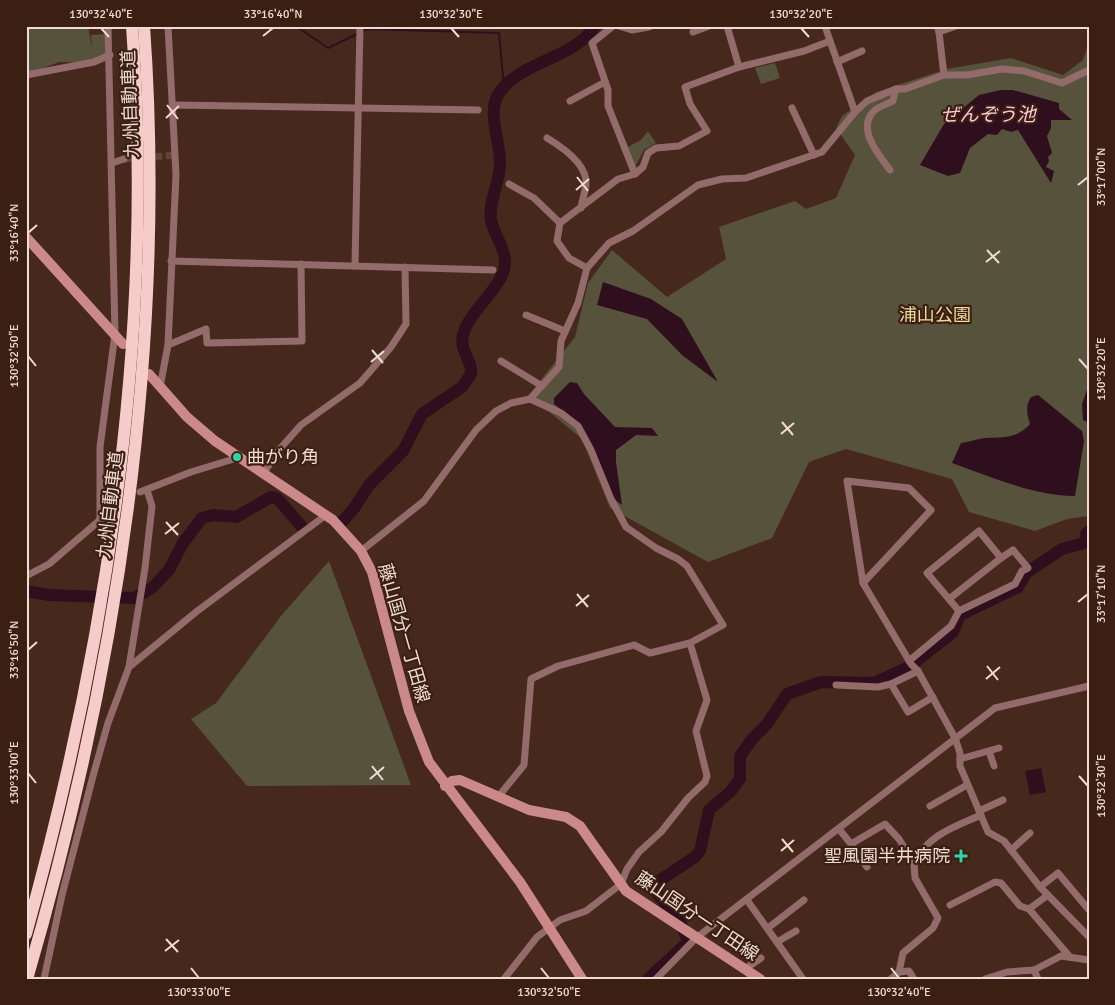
<svg xmlns="http://www.w3.org/2000/svg" width="1115" height="1005" viewBox="0 0 1115 1005" font-family="Signika,'Noto Sans JP',sans-serif">
<rect width="100%" height="100%" fill="#46291c"/>
<g fill="#57523c">
<polygon points="26,26 88,26 92,49 91,35 105,34 110,55 94,62 59,62 26,75"/>
<polygon points="1089,42 1089,516 1067,519 1035,531 969,512 952,479 846,449 809,462 772,538 708,562 610,508 582,439 529,395 575,337 588,283 612,250 667,297 726,259 719,227 795,201 806,209 836,198 855,155 836,128 842,116 876,92 947,69 1011,58 1063,75 1083,60"/>
<polygon points="775,63 780,78 761,84 755,68"/>
<polygon points="648,131 656,143 644,150 635,167 628,147 641,140"/>
<polygon points="329,561 411,785 247,786 191,719 216,703 281,616"/>
</g>
<g fill="#2f0f1d">
<polygon points="1001,90 1013,90 1059,103 1059,109 1072,120 1051,120 1051,128 1047,136 1052,153 1048,157 1049,161 1046,167 1054,171 1051,183 1018,130 1011,132 1002,129 997,135 988,134 970,148 960,173 948,176 920,165 944,124 979,95"/>
<polygon points="603,282 651,299 682,319 718,382 682,355 647,319 597,305"/>
<polygon points="570,382 577,383 584,394 615,427 652,428 658,436 636,435 616,450 616,462 622,505 614,499 580,424 554,404 554,398"/>
<polygon points="1089,384 1089,423 1083,420 1082,404"/>
<path d="M 1038,395 L 1082,431 L 1084,441 L 1075,496 C 1033,496 992,477 952,463 L 961,443 C 969,442 977,439 985,438 C 1003,437 1017,439 1030,424 C 1027,414 1025,406 1031,397 Z"/>
<polygon points="1041,768 1046,792 1030,795 1025,771"/>
</g>
<g fill="none" stroke-linecap="round" stroke-linejoin="round">
<g stroke="#2f0f1d" stroke-width="2">
<polyline points="296,26 328,48 359,33"/>
<polyline points="363,31 367,29 499,33 504,88"/>
</g>
<g stroke="#2f0f1d" stroke-width="12">
<path d="M 341,523 L 355,507 L 369,485 L 403,451 L 422,414 L 462,387 L 471,374 C 473,360 459,352 463,335 C 469,309 508,285 505,259 C 503,245 494,234 491,220 C 488,202 500,182 500,164 C 501,142 486,113 499,93 C 522,60 573,60 595,26"/>
<polyline points="26,591 49,595 134,598 152,588 169,570 183,543 202,518 213,515 236,517 271,497 277,498 304,529"/>
<polyline points="648,979 688,942 681,923 657,893 654,884 695,857 700,851 709,810 730,792 740,779 740,756 753,738 767,724 787,694 821,682 874,683 909,667 953,632 960,615 1018,587 1026,573 1062,549 1085,543 1086,534 1089,531"/>
</g>
<polyline stroke="#604438" stroke-width="7" stroke-dasharray="7 3.5" stroke-linecap="butt" points="124,159 174,155"/>
<g stroke="#936b6a" stroke-width="7">
<polyline points="613,26 592,43 608,90 608,106 635,174"/>
<polyline points="619,26 632,30 649,27"/>
<polyline points="727,26 739,67"/>
<polyline points="825,26 830,41"/>
<polyline points="937,26 939,32 944,75"/>
<polyline points="693,32 709,26"/>
<polyline points="939,32 956,26"/>
<polyline points="837,62 862,51"/>
<polyline points="26,75 94,62 110,55"/>
<polyline points="570,101 605,82"/>
<polyline points="173,105 478,110"/>
<polyline points="792,108 814,155"/>
<path d="M 547,138 C 562,147 588,165 586,185 C 585,192 582,201 581,208"/>
<polyline points="112,163 124,159"/>
<path d="M 890,170 C 879,155 855,128 875,110 C 880,106 888,104 893,101 L 896,89"/>
<polyline points="509,184 534,198 560,223"/>
<polyline points="171,261 493,270"/>
<polyline points="355,264 360,26"/>
<polyline points="587,268 569,258 557,241 560,223 618,179 635,174 643,167 648,153 656,148 679,146 707,131 690,104 685,87 739,67 804,51 830,41 855,112"/>
<polyline points="526,315 565,331"/>
<polyline points="168,345 206,329 207,343 302,341 301,264"/>
<polyline points="501,361 542,386"/>
<polyline points="160,387 168,345 176,175 168,26"/>
<polyline points="530,399 559,367 561,341 578,303 587,268 609,243 633,231 698,185 722,179 746,178 822,152 855,112 867,101 896,89 905,89 944,75 967,75 1002,69 1024,71 1062,83 1089,70"/>
<polyline points="263,474 278,451 301,425 360,383 391,347 406,324 405,267"/>
<polygon points="847,481 909,488 931,510 863,583"/>
<polyline points="140,492 191,472 237,458"/>
<polyline points="100,520 100,447 115,334 108,26"/>
<polyline points="361,551 424,501 476,430 496,411 511,403 530,399 561,413 578,426 591,450 611,499 626,527 656,548 678,559 687,566 723,625 690,643"/>
<polyline points="26,576 49,564 108,513"/>
<polyline points="863,583 911,664 918,671 955,738 960,753 960,766 988,832 1004,841 1040,887 1089,937"/>
<polyline points="959,611 1015,584 1022,571 1028,568 1013,550 1001,558"/>
<polyline points="909,661 951,626 959,611 927,573 979,531 1001,558 949,599"/>
<polyline points="129,667 196,612 326,515"/>
<polyline points="918,671 891,684 908,712 933,697"/>
<polyline points="836,685 878,687 891,684"/>
<polyline points="989,751 994,766"/>
<polyline points="960,759 999,748"/>
<polyline points="498,797 524,765 531,679 558,666 634,645 650,653 690,643 707,700 696,731 707,776 705,782 688,798 661,832 639,852 627,869 621,884 586,911 560,920 537,937 504,979"/>
<polyline points="930,806 967,785"/>
<polyline points="979,811 1003,800"/>
<polyline points="839,829 851,844 885,824 899,839 914,864 915,878 938,918 933,928 903,953 899,972"/>
<polyline points="851,844 867,867"/>
<polyline points="1011,850 1030,833"/>
<path d="M 914,864 C 927,835 954,827 981,815"/>
<polyline points="1040,887 1058,873 1089,910"/>
<polyline points="1048,895 1029,909 1070,957"/>
<polyline points="747,900 803,979"/>
<polyline points="950,905 995,882 1001,883 1020,906 1029,909"/>
<polyline points="768,928 804,900"/>
<polyline points="777,942 796,931"/>
<polyline points="745,969 761,958"/>
<polyline points="1034,970 1038,979"/>
<polyline points="44,979 62,895 93,776 108,723 129,667 145,568 152,506 147,490"/>
<polyline points="656,979 696,938 995,708 1089,686"/>
<polyline points="891,979 899,972 909,971 914,979"/>
<polyline points="985,979 1007,972 1034,970 1061,956 1089,960"/>
</g>
<g stroke="#cb8a89" stroke-width="10">
<polyline points="26,237 123,344"/>
<polyline points="149,374 187,417 215,441 333,520 361,551 372,572 409,711 429,762 520,882 582,979"/>
<polyline points="445,786 452,781 460,780 529,810 566,817 580,826 626,891 760,979"/>
</g>
<g stroke="#f5ccca" stroke-width="12">
<path d="M 26,934 C 108,640 155,333 132,26"/>
<path d="M 27,979 C 117,671 167,348 144,26"/>
</g>
</g>
<path fill="none" stroke="#f0dcd4" stroke-width="2" d="M 101,28 L 109,37M 451,28 L 459,37M 801,28 L 809,37M 263,36 L 273,28M 167,105 L 178,119M 166,118 L 179,106M 577,177 L 588,191M 1078,185 L 1088,177M 576,190 L 589,179M 28,233 L 37,225M 987,250 L 999,263M 986,262 L 1000,251M 372,350 L 383,363M 28,356 L 36,366M 1079,359 L 1088,369M 371,362 L 384,351M 782,422 L 793,435M 781,434 L 794,423M 166,522 L 178,535M 165,534 L 179,523M 577,594 L 588,607M 1078,602 L 1088,594M 576,606 L 589,595M 28,650 L 37,642M 987,666 L 998,680M 986,679 L 1000,667M 372,766 L 383,780M 28,773 L 36,783M 1079,776 L 1088,786M 370,779 L 384,767M 782,839 L 793,852M 781,851 L 794,840M 166,939 L 178,952M 165,951 L 179,940M 191,968 L 199,978M 541,968 L 549,978M 891,968 L 899,978"/>
<g fill="#30d4a9" stroke="#3b1f12" stroke-width="2">
<circle cx="237" cy="457" r="5"/>
<path d="M958.5 848.5h5v5h5v5h-5v5h-5v-5h-5v-5h5z"/>
</g>
<g text-anchor="middle" stroke-width="4.5" stroke-linejoin="round" paint-order="stroke">
<g font-size="18" fill="#f0dcd4" stroke="#3b1f12">
<text transform="translate(130 104) rotate(-92)" y="6">九州自動車道</text>
<text transform="translate(110 505) rotate(-83)" y="6">九州自動車道</text>
<text transform="translate(404 633) rotate(74)" y="6">藤山国分一丁田線</text>
<text transform="translate(697 916) rotate(34)" y="6">藤山国分一丁田線</text>
</g>
<g font-size="18" fill="#eedc9a" stroke="#3b1f12">
<text x="935" y="321">浦山公園</text>
</g>
<g font-size="18" fill="#f0dcd4" stroke="#3b1f12" text-anchor="start">
<text x="247" y="463">曲がり角</text>
<text x="950" y="862" text-anchor="end">聖風園半井病院</text>
</g>
<g font-size="19" font-style="italic" fill="#ffc6da" stroke="#3b1f12">
<text x="988" y="121">ぜんぞう池</text>
</g>
</g>
<rect width="1115" height="1005" fill="none" stroke="#3b1f12" stroke-width="55"/>
<rect x="28" y="28" width="1060" height="950" fill="none" stroke="#f0dcd4" stroke-width="2"/>
<g font-size="12" text-anchor="middle" fill="#f0dcd4">
<text x="101" y="18">130°32'40"E</text>
<text x="273" y="18">33°16'40"N</text>
<text x="451" y="18">130°32'30"E</text>
<text x="801" y="18">130°32'20"E</text>
<text transform="translate(1101 177) rotate(-90)" y="4">33°17'00"N</text>
<text transform="translate(14 233) rotate(-90)" y="4">33°16'40"N</text>
<text transform="translate(14 356) rotate(-90)" y="4">130°32'50"E</text>
<text transform="translate(1101 369) rotate(-90)" y="4">130°32'20"E</text>
<text transform="translate(1101 594) rotate(-90)" y="4">33°17'10"N</text>
<text transform="translate(14 650) rotate(-90)" y="4">33°16'50"N</text>
<text transform="translate(14 773) rotate(-90)" y="4">130°33'00"E</text>
<text transform="translate(1101 786) rotate(-90)" y="4">130°32'30"E</text>
<text x="199" y="996">130°33'00"E</text>
<text x="549" y="996">130°32'50"E</text>
<text x="899" y="996">130°32'40"E</text>
</g>
</svg>
